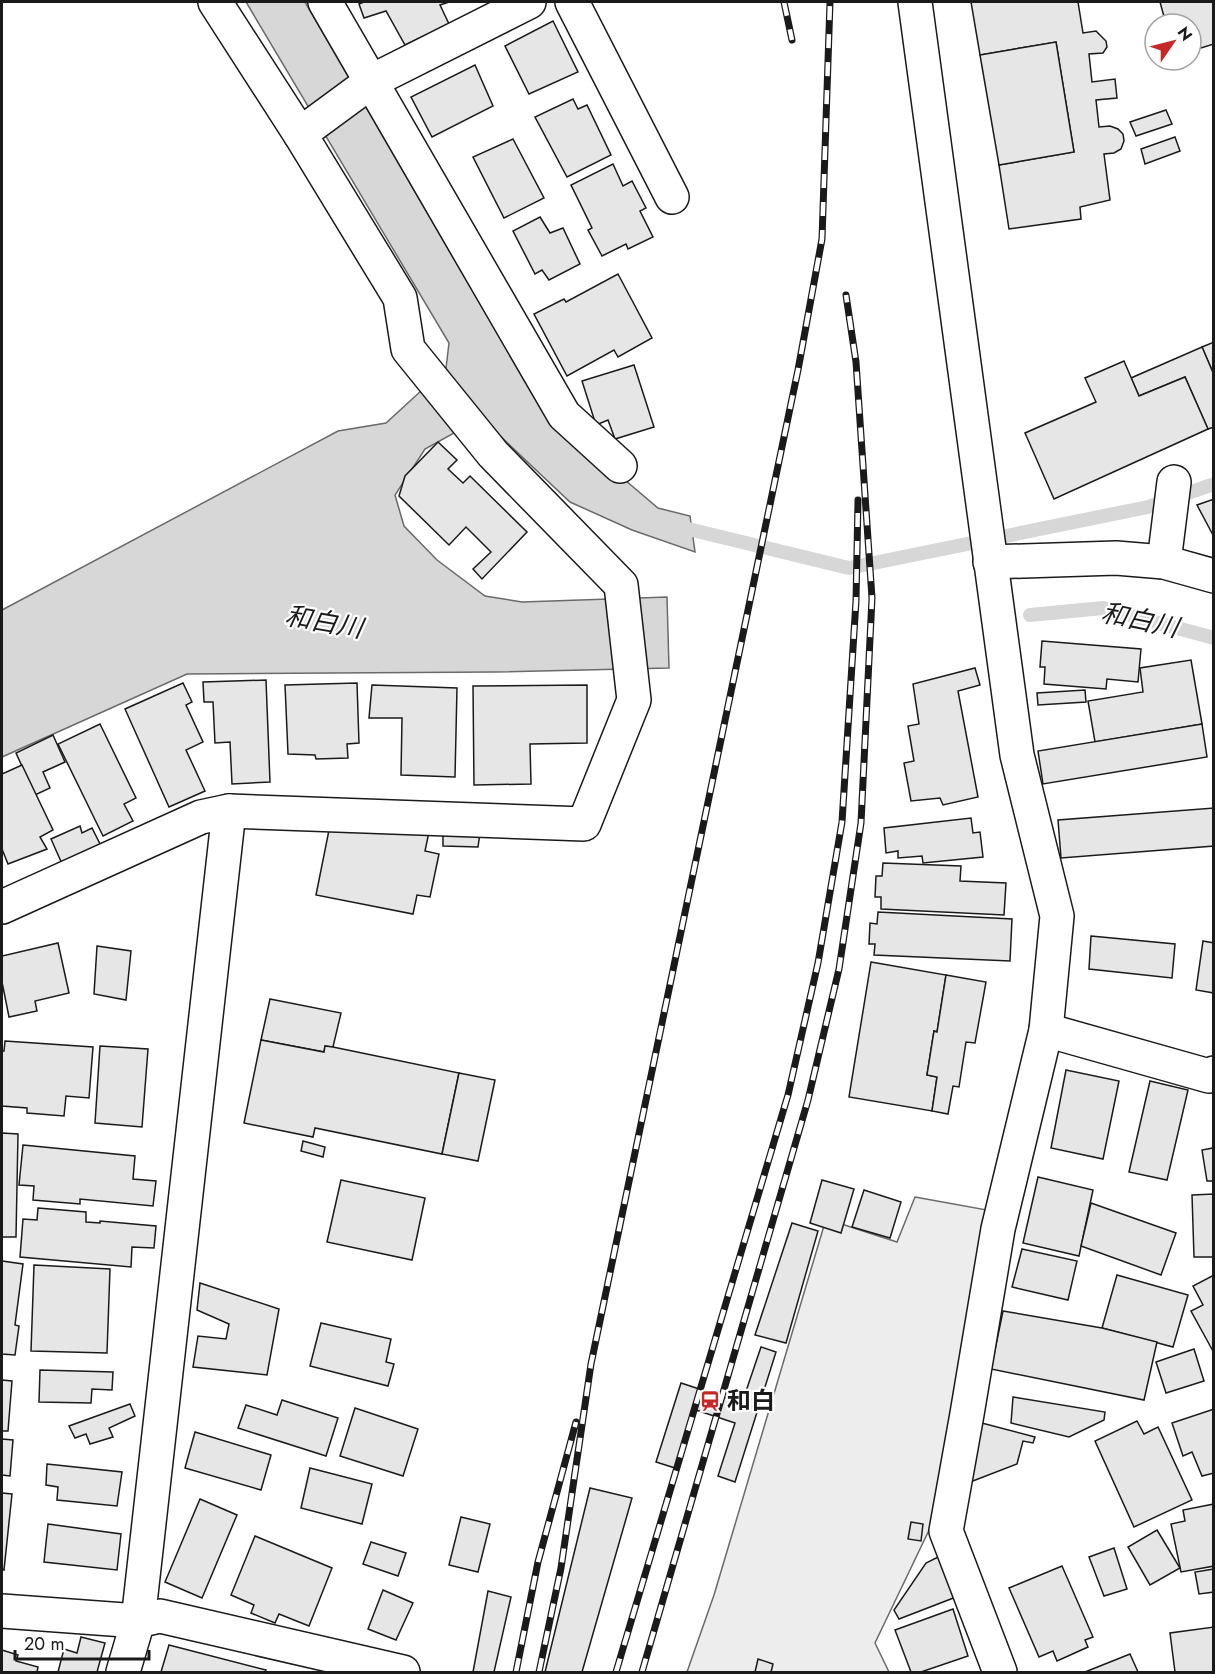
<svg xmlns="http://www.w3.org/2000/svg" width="1215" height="1674" viewBox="0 0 1215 1674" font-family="Jost,'Noto Sans JP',sans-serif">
<rect width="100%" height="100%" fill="#fff"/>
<polygon fill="#ededed" stroke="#6a6a6a" stroke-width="1.5" points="915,1197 987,1210 931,1526 875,1643 889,1672 687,1672 714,1595 826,1219 897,1242"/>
<polygon fill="#d7d7d7" stroke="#6a6a6a" stroke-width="1.5" points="246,2 305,2 526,383 565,429 658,508 690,516 695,552 632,530 570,502 481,418 425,449 395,495 404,526 437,560 485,596 522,602 667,597 669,668 494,672 187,674 2,757 2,610 338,431 386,423 446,368 449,343"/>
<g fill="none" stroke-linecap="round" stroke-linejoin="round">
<g stroke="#d7d7d7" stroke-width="14">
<polyline points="676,526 849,568 1148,507 1214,484"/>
<polyline points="1030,615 1103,608 1214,638"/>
</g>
</g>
<g fill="#e6e6e6" stroke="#1a1a1a" stroke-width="1.5">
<polygon points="364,2 449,2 440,5 449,24 405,45 386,11 364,18 359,4"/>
<polygon points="971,2 1078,2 1083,33 1096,31 1106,41 1107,47 1103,53 1089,54 1092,82 1115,79 1117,98 1096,100 1099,127 1110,126 1118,129 1123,134 1124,141 1121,149 1114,153 1104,154 1110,200 1080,207 1081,219 1009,229 999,165 1074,152 1056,42 980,55"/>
<polygon points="1160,2 1214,2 1214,44 1191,51 1191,24 1166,24"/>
<polygon points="553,21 578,72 529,94 505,46"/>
<polygon points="1056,42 1074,152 999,165 980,55"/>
<polygon points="475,65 493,106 432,137 411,97"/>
<polygon points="573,99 578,109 587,105 611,155 567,177 535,117"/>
<polygon points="1166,110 1172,124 1136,136 1130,122"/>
<polygon points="1175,137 1180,151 1145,164 1141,149"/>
<polygon points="513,139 544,198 504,218 473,157"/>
<polygon points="613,164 623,186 632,181 646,208 640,211 653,237 628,249 626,244 602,256 588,230 592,228 571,185"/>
<polygon points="540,217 550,233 563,228 580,264 549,280 542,270 535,274 513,231"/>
<polygon points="618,274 652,338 618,357 614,350 567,376 534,314 564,299 566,302"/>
<polygon points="1214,342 1214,375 1202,347"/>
<polygon points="1202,347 1214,375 1214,427 1208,429 1185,377 1139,396 1131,378"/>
<polygon points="1124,361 1139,396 1185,377 1208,429 1054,499 1025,433 1096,402 1085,378"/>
<polygon points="634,365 654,427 615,439 608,420 596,425 582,381"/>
<polygon points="438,442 457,460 448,469 463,483 470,476 527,532 482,579 473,569 491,552 466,527 449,545 399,496 405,476"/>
<polygon points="1214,499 1214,537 1197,505"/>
<polygon points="1042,641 1141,649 1138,682 1107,679 1106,689 1044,684 1045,667 1040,667"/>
<polygon points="1191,660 1202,724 1095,742 1088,701 1143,692 1140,668"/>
<polygon points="975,668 980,685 958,691 978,797 943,805 940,798 911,801 904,763 914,761 908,726 919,724 913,684"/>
<polygon points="266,680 270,782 232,784 230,742 215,743 213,702 204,702 203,682"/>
<polygon points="183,683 192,702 186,705 203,742 186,750 205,791 169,807 125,709"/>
<polygon points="357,683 359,743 347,744 348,758 316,759 315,755 288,754 285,685"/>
<polygon points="372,685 457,688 455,777 401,775 402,718 369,718"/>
<polygon points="587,685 587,743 530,744 531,784 474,785 473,686"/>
<polygon points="1085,690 1086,702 1038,705 1037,693"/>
<polygon points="100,724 136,798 124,804 133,821 103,836 58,744"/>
<polygon points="1202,724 1207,757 1043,784 1038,751"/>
<polygon points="53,735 65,762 43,772 50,788 35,795 16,753"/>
<polygon points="22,765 53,830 40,837 47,849 8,864 2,849 2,774"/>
<polygon points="1214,808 1214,846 1061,858 1058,820"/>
<polygon points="971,818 973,833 980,832 983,857 923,863 922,856 898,858 898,851 886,853 884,828"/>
<polygon points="80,826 82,833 92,828 102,848 63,866 51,839"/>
<polygon points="329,830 429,832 425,851 439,854 430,897 417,895 413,914 316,895"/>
<polygon points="443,832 480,833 478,847 443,846"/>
<polygon points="883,863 961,866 960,881 1006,883 1004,915 881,909 881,897 875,897 876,876 882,876"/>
<polygon points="878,912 1012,919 1010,961 874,955 875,944 869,944 870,923 877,924"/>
<polygon points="1091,936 1175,944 1172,978 1089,969"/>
<polygon points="1203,941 1214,943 1214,993 1196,990"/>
<polygon points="58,943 69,993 35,1001 37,1011 9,1017 2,982 2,956"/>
<polygon points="97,946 131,951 126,1000 94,994"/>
<polygon points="871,962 946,975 937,1032 934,1031 927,1075 937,1077 932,1111 849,1097"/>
<polygon points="946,975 986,982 975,1043 966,1042 959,1087 953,1086 948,1114 932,1111 937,1077 927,1075 934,1031 937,1032"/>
<polygon points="270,999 341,1013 333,1047 325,1046 324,1052 261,1040"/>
<polygon points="261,1040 324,1052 325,1046 333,1047 459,1073 442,1154 315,1128 313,1137 244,1123"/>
<polygon points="5,1041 93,1047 89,1098 66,1096 64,1116 27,1113 27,1108 2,1106 2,1051 4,1051"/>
<polygon points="100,1046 148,1049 142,1127 95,1123"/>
<polygon points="1066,1070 1119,1081 1103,1159 1051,1148"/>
<polygon points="459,1073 495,1080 478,1161 442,1154"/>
<polygon points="1150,1081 1188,1090 1167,1180 1129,1172"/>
<polygon points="2,1133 18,1134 16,1237 2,1237"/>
<polygon points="303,1141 325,1147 323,1157 301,1151"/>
<polygon points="23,1145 135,1156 133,1179 156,1181 153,1206 80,1199 80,1204 33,1200 34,1186 19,1185"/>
<polygon points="1213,1148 1214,1181 1207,1181 1202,1150"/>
<polygon points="1038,1177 1093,1190 1079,1256 1023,1243"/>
<polygon points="341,1180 425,1198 412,1260 327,1242"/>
<polygon points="822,1180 854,1189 841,1233 810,1223"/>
<polygon points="864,1190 901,1202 890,1238 852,1227"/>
<polygon points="1214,1194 1214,1257 1194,1257 1192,1195"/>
<polygon points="1091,1203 1176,1233 1161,1275 1081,1246"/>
<polygon points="38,1208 86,1212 86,1222 100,1223 100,1221 156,1226 154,1248 132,1247 131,1267 20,1257 23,1219 37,1220"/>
<polygon points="792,1223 818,1231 786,1343 755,1335"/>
<polygon points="1022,1249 1077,1261 1068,1300 1012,1287"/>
<polygon points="2,1261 23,1264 15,1325 19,1326 15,1355 2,1354"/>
<polygon points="34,1265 110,1269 107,1353 31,1351"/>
<polygon points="1117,1275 1188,1295 1173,1347 1102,1328"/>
<polygon points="1214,1275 1214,1353 1191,1311 1203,1305 1193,1286"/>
<polygon points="200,1283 279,1309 267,1375 193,1367 198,1336 226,1339 229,1324 197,1310"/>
<polygon points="1003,1311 1102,1328 1157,1342 1144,1400 991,1369"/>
<polygon points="321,1323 391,1339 386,1362 394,1364 388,1386 310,1366"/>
<polygon points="761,1347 776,1352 735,1482 718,1476 735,1423 693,1409 675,1468 656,1462 681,1383 742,1403"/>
<polygon points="1194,1349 1204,1381 1166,1393 1156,1362"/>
<polygon points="40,1370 113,1372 112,1390 92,1389 91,1403 39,1402"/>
<polygon points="2,1380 12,1381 8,1431 2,1431"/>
<polygon points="1013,1397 1105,1412 1104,1420 1069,1437 1011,1423"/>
<polygon points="282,1400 338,1418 326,1456 238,1428 246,1405 277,1415"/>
<polygon points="130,1404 135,1416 109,1428 113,1437 90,1444 86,1434 75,1438 69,1426"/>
<polygon points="355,1408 418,1429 403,1476 340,1456"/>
<polygon points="1214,1409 1214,1473 1202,1476 1192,1452 1183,1456 1172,1423"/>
<polygon points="1137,1421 1144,1434 1158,1427 1192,1500 1134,1527 1095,1441"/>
<polygon points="978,1422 1035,1437 1033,1443 1023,1441 1017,1464 965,1484"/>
<polygon points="195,1432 271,1455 261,1490 185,1468"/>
<polygon points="2,1439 13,1440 10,1476 2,1475"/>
<polygon points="47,1464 122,1472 117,1506 57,1500 58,1487 46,1485"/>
<polygon points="310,1468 372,1484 362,1524 301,1508"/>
<polygon points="590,1488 632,1498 582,1672 545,1672"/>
<polygon points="2,1493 12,1494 4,1570 2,1569"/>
<polygon points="200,1499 237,1515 202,1598 165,1582"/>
<polygon points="1214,1504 1214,1566 1181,1572 1171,1524 1185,1521 1183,1510"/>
<polygon points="461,1517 490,1524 478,1572 449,1565"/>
<polygon points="911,1522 923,1524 921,1541 908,1539"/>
<polygon points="48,1524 121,1534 117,1570 44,1562"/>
<polygon points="1157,1530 1180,1568 1150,1585 1128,1547"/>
<polygon points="255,1536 332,1568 309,1626 279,1614 275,1623 251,1613 254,1605 231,1595"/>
<polygon points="371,1542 406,1553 398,1576 363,1564"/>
<polygon points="1114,1548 1127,1589 1104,1596 1089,1557"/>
<polygon points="940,1556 956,1597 899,1619 894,1610 926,1563"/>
<polygon points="1062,1566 1093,1637 1085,1640 1088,1647 1057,1661 1053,1651 1039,1657 1009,1588"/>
<polygon points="1214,1569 1214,1592 1199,1594 1195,1572"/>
<polygon points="383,1590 413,1603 396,1640 368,1629"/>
<polygon points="488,1591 511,1597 494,1672 473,1672"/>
<polygon points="953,1609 968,1656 921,1672 911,1672 895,1630"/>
<polygon points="1214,1627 1214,1672 1175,1672 1170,1633"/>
<polygon points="81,1637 105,1643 97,1672 58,1672 64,1649 77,1653"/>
<polygon points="169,1645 266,1670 265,1672 161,1672"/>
<polygon points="2,1650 18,1655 16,1661 38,1667 37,1672 2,1672"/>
<polygon points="1130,1654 1138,1672 1085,1672"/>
<polygon points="758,1659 773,1664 771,1672 755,1672"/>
</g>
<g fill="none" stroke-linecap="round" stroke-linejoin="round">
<g stroke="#1a1a1a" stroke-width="36">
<g id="street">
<polyline points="325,2 564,415 620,466"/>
<polyline points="572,2 672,197"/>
<polyline points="915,2 1017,755 1057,916 1046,1030 998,1229 967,1414 946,1531 1000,1672"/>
<polyline points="300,134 372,81 529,2"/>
<polyline points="990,562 1116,558 1164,562 1214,576"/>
<polyline points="1164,562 1174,482"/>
<polyline points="2,907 201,817 229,811 584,824 634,700 621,585 493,454 408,349 400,298 300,134 215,2"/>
<polyline points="1046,1030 1209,1076 1214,1073"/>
<polyline points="2,1611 138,1621 160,1616 403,1672"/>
<polyline points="123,1672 138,1621 229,811"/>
</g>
</g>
<use href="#street" stroke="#fff" stroke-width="33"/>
<g stroke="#1a1a1a" stroke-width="7">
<g id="rail">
<polyline points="784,2 792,40"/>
<polyline points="516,1672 538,1562 576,1422"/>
<polyline points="539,1672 561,1568 591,1364 798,370 822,239 830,2"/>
<polyline points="616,1672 788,1095 818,963 842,822 856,601 858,500"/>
<polyline points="642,1672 808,1100 839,969 861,823 872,598 856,362 846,295"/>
</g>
</g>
<use href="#rail" stroke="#fff" stroke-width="4.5" stroke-dasharray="14" stroke-linecap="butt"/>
</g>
<defs>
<g id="station-bare" transform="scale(1.62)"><path d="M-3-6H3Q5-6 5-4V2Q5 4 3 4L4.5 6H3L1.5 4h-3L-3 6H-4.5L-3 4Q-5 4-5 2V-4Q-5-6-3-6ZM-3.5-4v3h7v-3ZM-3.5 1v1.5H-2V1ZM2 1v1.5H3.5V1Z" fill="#c62828" stroke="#fff" stroke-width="2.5" paint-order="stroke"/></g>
</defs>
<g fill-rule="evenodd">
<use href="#station-bare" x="710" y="1401"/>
</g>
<g text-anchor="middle" stroke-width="4.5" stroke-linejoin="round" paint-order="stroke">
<g font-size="24" font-weight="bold" fill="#1a1a1a" stroke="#fff" text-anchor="start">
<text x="727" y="1409">和白</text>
</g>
<g font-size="26" font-style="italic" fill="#1a1a1a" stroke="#fff">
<text transform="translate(1140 620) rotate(12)" y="9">和白川</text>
<text transform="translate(324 622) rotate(10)" y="9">和白川</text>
</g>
</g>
<rect width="1215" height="1674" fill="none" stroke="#1a1a1a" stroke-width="6"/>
<g transform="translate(1173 42) rotate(55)"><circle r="28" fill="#ffffff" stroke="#a3a3a3" stroke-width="1.5"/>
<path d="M0-4.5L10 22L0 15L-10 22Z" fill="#c62828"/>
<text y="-9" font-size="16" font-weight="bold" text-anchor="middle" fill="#1a1a1a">N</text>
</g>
<path d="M15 1650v9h134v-9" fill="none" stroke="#1a1a1a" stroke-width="3"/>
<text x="24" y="1650" font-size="18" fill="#1a1a1a" stroke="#ffffff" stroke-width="4.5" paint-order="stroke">20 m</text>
</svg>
